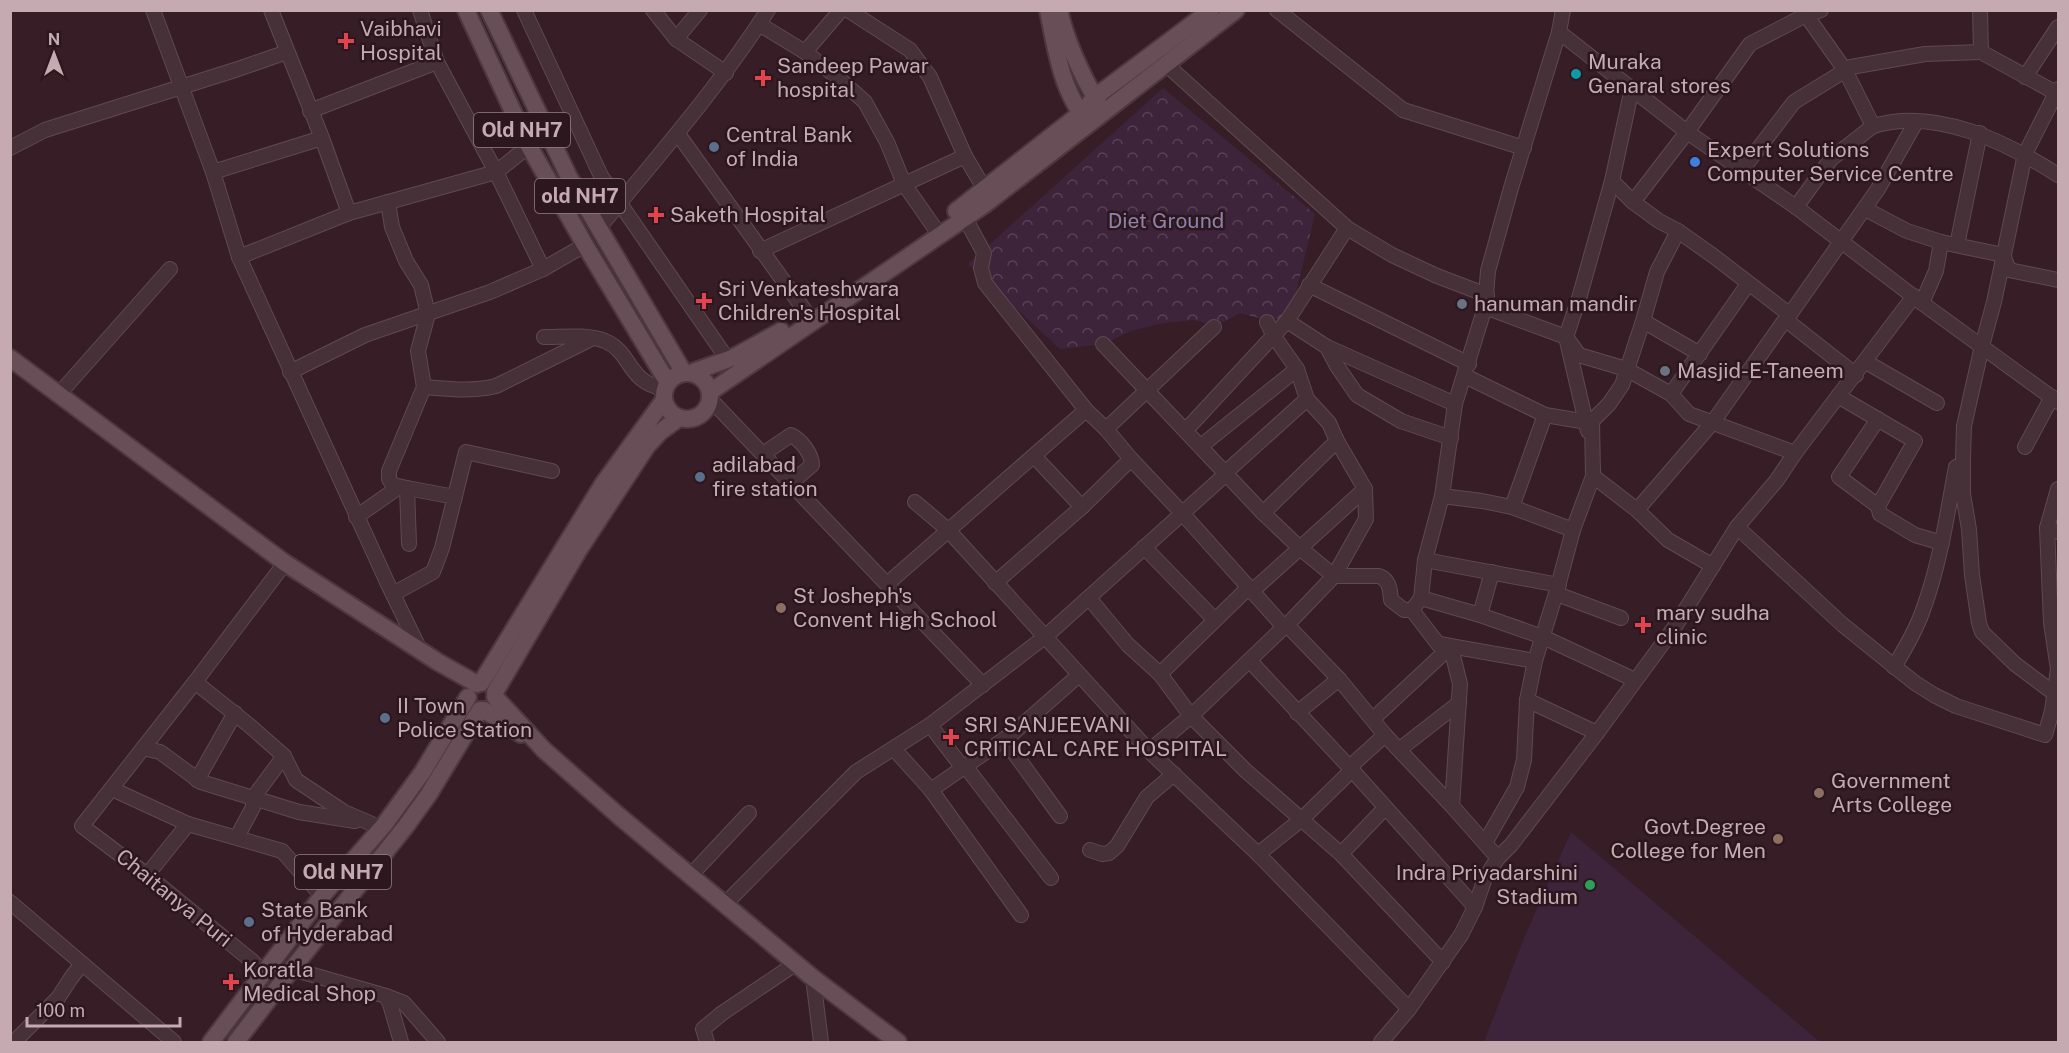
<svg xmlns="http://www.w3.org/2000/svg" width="2069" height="1053" viewBox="0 0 2069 1053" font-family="'Public Sans',sans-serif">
<defs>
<pattern id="park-crowns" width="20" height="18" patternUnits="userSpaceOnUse" patternTransform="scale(1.5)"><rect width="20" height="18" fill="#3d243b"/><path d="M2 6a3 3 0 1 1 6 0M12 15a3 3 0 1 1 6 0" fill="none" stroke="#584155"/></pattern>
</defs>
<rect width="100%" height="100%" fill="#371d26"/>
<polygon fill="#3d243b" points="1571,832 1820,1042 1484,1042 1524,938"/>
<polygon fill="url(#park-crowns)" points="1163,88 1315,214 1296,293 1287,319 1266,320 1240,313 1216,326 1194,320 1163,323 1131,331 1103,344 1060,349 968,264"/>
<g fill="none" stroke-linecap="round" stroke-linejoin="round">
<g stroke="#604950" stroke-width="16">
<g id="minor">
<polyline points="153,10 213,172 239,257 387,582 420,650"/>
<polyline points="271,10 322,138 349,213"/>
<polyline points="420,10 437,62 496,172 543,269"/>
<polyline points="524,10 601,176 728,360"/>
<polyline points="653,10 676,39 700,10"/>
<polyline points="848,10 910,50 930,77 965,156 985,190"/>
<polyline points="1277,10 1403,110 1524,148"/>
<polyline points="1980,10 1981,52 2058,94"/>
<polyline points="1806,15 1821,10"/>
<polyline points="759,24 805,52 836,76 865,102 887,142 904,184 934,227"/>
<polyline points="1559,32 1687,132 1796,207 1922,303 2058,402"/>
<polyline points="676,39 726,73"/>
<polyline points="805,52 841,10"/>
<polyline points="1159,58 1347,228 1392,255 1437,276 1487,295"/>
<polyline points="2025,77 2058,27"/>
<polyline points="1632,88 1612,181 1633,202 1659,221 1678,231 1712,255 1789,314 1786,320 1856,375"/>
<polyline points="310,111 437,62"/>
<path d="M 1873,126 C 1936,107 2006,142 2058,175"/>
<polyline points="678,134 808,315"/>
<polyline points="10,148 45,130 235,70 287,52"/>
<polyline points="1742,170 1794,102 1851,67 1925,54 1981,52"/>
<polyline points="213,172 322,138"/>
<polyline points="388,202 392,227 406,261 421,285 428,314 418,351 424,387 389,471 389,479 393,485 407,488 409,544"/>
<polyline points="1633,202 1687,132 1750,44 1806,15 1845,70 1873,126 1831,159 1796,207"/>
<polyline points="1865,209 1907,231 1941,242 2003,255 2009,270 2058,280"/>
<polyline points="965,218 984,253 981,268 985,283 1086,410 1106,429 1131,459 1182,513 1284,627 1287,625"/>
<path d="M 599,228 C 657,157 718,88 768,10"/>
<polyline points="1957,245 1980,133"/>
<polyline points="760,251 965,156"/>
<polyline points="239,257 349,213 496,172 529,146 549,137"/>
<polyline points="1309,285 1469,364"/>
<polyline points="1922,303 1936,271 1941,242"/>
<polyline points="1485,307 1566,337 1579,355 1626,369 1671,394 1689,414 1795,453"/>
<polyline points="1786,320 1878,189 1916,122"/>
<polyline points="1287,321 1327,347 1455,404"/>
<polyline points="1643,321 1700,354"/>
<path d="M 544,337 C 563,337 587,334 605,341 C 633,353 626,382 665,389"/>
<polyline points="1103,344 1263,513 1300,548 1365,489"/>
<polyline points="1327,347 1337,366 1357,395 1401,421 1451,438"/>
<polyline points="1866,362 1937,403"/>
<polyline points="290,372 365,335 490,292 543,269 585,245"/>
<polyline points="1465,376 1545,415 1587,422"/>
<path d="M 424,387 C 449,389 471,392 496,386 L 593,338"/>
<polyline points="59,394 170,269"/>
<polyline points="1671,394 1748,284"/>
<polyline points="1838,396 1915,441 1878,506"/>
<polyline points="710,399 983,685"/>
<polyline points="1878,419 1839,477 1878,506 1880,514 1915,535 1942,543"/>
<polyline points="1106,429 1214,327"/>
<polyline points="1186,430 1287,321 1347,228"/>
<polyline points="1588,431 1566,337 1580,295 1612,181"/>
<polyline points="1201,446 1297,369"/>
<polyline points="2025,447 2052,397"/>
<path d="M 763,454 L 791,435 C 801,440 812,454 812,465 L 791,483"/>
<polyline points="1034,456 1082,507"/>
<polyline points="1593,468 1593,476 1637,510 1668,540 1713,566"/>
<polyline points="1225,473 1307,399"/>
<polyline points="407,488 455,497"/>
<polyline points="2058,489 2047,528 2058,532"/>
<polyline points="1442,496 1482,501 1512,507 1573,530"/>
<polyline points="915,502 948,530 1149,751 1258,854 1409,1009"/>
<polyline points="1512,507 1545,415"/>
<polyline points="1637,510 1713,422 1789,314"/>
<polyline points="1263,513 1337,441"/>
<polyline points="356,517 399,487"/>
<polyline points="1737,527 1843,625 1915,683 1934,695 1956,706 2045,735 2052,711 2058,669 2051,623 2047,528"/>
<polyline points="1144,547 1215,620"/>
<polyline points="1425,560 1559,585"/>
<polyline points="995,583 1082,507 1131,459"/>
<polyline points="887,584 1086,410"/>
<polyline points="1557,590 1557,594 1621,618"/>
<polyline points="1251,592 1300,548 1334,576 1366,519 1365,489 1337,441 1329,423 1307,399 1297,369 1273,335 1267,322"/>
<polyline points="393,594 433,572 442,548 466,452 552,471"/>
<polyline points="1089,598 1128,645 1160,674 1191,716 1246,771 1341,854 1443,962"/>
<polyline points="1421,598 1480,615 1543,637 1635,680"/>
<polyline points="1412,610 1438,644 1453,656 1460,684 1452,806"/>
<polyline points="1480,615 1492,572"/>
<polyline points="1439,644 1535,661"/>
<polyline points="1250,661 1352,770 1475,907"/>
<path d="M 1894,667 C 1905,649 1916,630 1923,610 C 1940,564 1947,515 1956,467"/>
<polyline points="1160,674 1248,588"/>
<polyline points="195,682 285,563"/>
<polyline points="2055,694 2015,664 1982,632 1979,623 1972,575 1969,529 1963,494 1963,458 1964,426 1982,346 1994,302 2025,154 2058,89"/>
<polyline points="1527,700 1597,733"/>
<polyline points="1297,713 1339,679"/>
<polyline points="1373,719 1447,650"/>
<polyline points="930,725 963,768 969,771 1051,878"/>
<polyline points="1004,739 1060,816"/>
<polyline points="143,748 160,752 201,782 299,812 355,821"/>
<polyline points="894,749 931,790 1021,915"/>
<polyline points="1400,749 1459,703"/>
<polyline points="1149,751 1191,716 1284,627"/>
<polyline points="197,780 235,713"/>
<polyline points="112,789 188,824 282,851 322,896"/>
<polyline points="931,790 1013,733 1079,675"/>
<polyline points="237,837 253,807 253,798 284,756"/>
<polyline points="1485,843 1517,787 1524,760 1527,700 1535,661 1557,590 1573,530 1593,476 1592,421 1609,404 1622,385 1643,321 1657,272 1678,231"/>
<polyline points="1090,850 1102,854 1109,853 1117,846 1147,797 1174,774"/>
<polyline points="1258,854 1302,819 1352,770 1353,764 1385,735"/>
<polyline points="1341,854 1385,808"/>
<path d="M 1498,858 L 1452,806 L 1385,735 L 1339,679 L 1287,625 L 1334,576 L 1379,576 C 1390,580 1390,590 1391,600 L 1404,610 L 1412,610 L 1421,598 L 1425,560 L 1442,496 L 1455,404 L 1485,307 L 1488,271 L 1511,188 L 1559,32 L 1563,10"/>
<polyline points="147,875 188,824"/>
<polyline points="691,875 749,813"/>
<polyline points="10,902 174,1042"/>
<polyline points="725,904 856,772 930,725 1046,636 1226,474"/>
<polyline points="292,969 386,996 390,1004 401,1042"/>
<polyline points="264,974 252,961 147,875 82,826 195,682 250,726 284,756 296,780 344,812 372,824"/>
<polyline points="813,978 821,1042"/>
<polyline points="386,996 404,1003 438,1042"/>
<polyline points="14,1042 58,998 71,978 81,965"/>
<polyline points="707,1042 703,1029 721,1014 795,964"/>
<polyline points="1381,1042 1409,1009 1461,935 1475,907 1485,878 1498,858 1511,845 1597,733 1674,628 1737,527 1777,480 1795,453 1914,296"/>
</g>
</g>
<g stroke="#4e383f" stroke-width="20">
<g id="major">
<polyline points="466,10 529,146 585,245 668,383"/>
<polyline points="489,10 569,177 684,373"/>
<path d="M 1048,10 C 1055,45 1062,94 1087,120"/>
<path d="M 1059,10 C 1067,44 1082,76 1100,106"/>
<polyline points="956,211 1081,113 1095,97 1211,10"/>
<polyline points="10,358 285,563 438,662 477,684"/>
<polyline points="690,373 732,358 781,331"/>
<circle cx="687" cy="396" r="23"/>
<polyline points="710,392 984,205 1236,10"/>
<polyline points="481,683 603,484 664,400"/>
<polyline points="495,692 580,548 647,446 660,432 679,418"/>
<polyline points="495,697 544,750 619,816 813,978 898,1042"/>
<polyline points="484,710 521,734"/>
<polyline points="211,1042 322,896 384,825 422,773 468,697"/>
<polyline points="236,1042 292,969 406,826 429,794 480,710"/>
</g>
</g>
<use href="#minor" stroke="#473138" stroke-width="14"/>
<use href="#major" stroke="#684e57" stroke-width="16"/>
</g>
<g fill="#e0444e" stroke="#2c171e" stroke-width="2">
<path d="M343 32h6v6h6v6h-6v6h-6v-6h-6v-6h6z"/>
<path d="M760 69h6v6h6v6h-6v6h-6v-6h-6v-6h6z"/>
<path d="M653 206h6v6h6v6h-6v6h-6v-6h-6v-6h6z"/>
<path d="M701 292h6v6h6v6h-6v6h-6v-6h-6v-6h6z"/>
<path d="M1640 616h6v6h6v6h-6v6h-6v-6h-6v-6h6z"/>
<path d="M948 728h6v6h6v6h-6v6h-6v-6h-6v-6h6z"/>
<path d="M228 973h6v6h6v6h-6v6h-6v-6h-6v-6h6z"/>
</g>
<circle fill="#0f9aa8" stroke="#2c171e" stroke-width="2" cx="1576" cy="74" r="6"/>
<g fill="#5c6f8a" stroke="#2c171e" stroke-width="2">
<circle cx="714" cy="147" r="6"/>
<circle cx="700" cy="477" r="6"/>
<circle cx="385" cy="718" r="6"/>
<circle cx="249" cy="922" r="6"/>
</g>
<circle fill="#3f7fe0" stroke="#2c171e" stroke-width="2" cx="1695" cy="162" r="6"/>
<g fill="#6b7280" stroke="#2c171e" stroke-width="2">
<circle cx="1462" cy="304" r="6"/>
<circle cx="1665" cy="371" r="6"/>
</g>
<g fill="#8d6e63" stroke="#2c171e" stroke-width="2">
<circle cx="781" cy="608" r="6"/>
<circle cx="1819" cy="793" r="6"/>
<circle cx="1778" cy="839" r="6"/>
</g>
<circle fill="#2e9e5b" stroke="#2c171e" stroke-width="2" cx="1590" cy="885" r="6"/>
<g text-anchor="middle" stroke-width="5" stroke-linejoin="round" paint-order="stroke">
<g fill="#2c171e" stroke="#977e86" stroke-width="1.5">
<rect x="474" y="113" width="96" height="34" rx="4.5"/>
<rect x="535" y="179" width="90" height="34" rx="4.5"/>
<rect x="295" y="855" width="96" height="34" rx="4.5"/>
</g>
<g font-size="20" font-weight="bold" fill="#c5aab2">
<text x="522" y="137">Old NH7</text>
<text x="580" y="203">old NH7</text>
<text x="343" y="879">Old NH7</text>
</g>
<g font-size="21" fill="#c5aab2" stroke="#2c171e" text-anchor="start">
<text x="360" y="36">Vaibhavi<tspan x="360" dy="24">Hospital</tspan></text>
<text x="1588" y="69">Muraka<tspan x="1588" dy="24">Genaral stores</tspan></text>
<text x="777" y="73">Sandeep Pawar<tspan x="777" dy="24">hospital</tspan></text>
<text x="726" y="142">Central Bank<tspan x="726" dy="24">of India</tspan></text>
<text x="1707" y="157">Expert Solutions<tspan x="1707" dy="24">Computer Service Centre</tspan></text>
<text x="670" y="222">Saketh Hospital</text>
<text x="718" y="296">Sri Venkateshwara<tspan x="718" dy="24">Children's Hospital</tspan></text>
<text x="1474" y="311">hanuman mandir</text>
<text x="1677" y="378">Masjid-E-Taneem</text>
<text x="712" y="472">adilabad<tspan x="712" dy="24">fire station</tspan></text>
<text x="793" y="603">St Josheph's<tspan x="793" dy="24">Convent High School</tspan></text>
<text x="1656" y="620">mary sudha<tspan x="1656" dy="24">clinic</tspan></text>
<text x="397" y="713">II Town<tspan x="397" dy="24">Police Station</tspan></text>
<text x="964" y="732">SRI SANJEEVANI<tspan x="964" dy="24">CRITICAL CARE HOSPITAL</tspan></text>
<text x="1831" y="788">Government<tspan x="1831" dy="24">Arts College</tspan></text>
<text x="1766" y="834" text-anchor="end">Govt.Degree<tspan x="1766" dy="24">College for Men</tspan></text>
<text x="1578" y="880" text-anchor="end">Indra Priyadarshini<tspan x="1578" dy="24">Stadium</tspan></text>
<text x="261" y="917">State Bank<tspan x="261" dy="24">of Hyderabad</tspan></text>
<text x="243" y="977">Koratla<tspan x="243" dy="24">Medical Shop</tspan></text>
</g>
<g font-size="21" fill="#8e81ab" stroke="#2c171e">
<text x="1166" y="228">Diet Ground</text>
</g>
<g font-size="21" fill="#c5aab2" stroke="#2c171e">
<text transform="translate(174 898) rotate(39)" y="7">Chaitanya Puri</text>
</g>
</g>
<rect width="2069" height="1053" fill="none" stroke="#c5aab2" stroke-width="24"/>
<g transform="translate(54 54)" stroke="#2c171e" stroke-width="4.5" paint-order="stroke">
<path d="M0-4.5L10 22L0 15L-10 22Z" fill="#c5aab2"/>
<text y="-9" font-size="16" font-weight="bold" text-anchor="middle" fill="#c5aab2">N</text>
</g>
<path d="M27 1017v9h153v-9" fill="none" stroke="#c5aab2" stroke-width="3"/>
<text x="36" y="1017" font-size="18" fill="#c5aab2" stroke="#2c171e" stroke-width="4.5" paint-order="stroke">100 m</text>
</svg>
